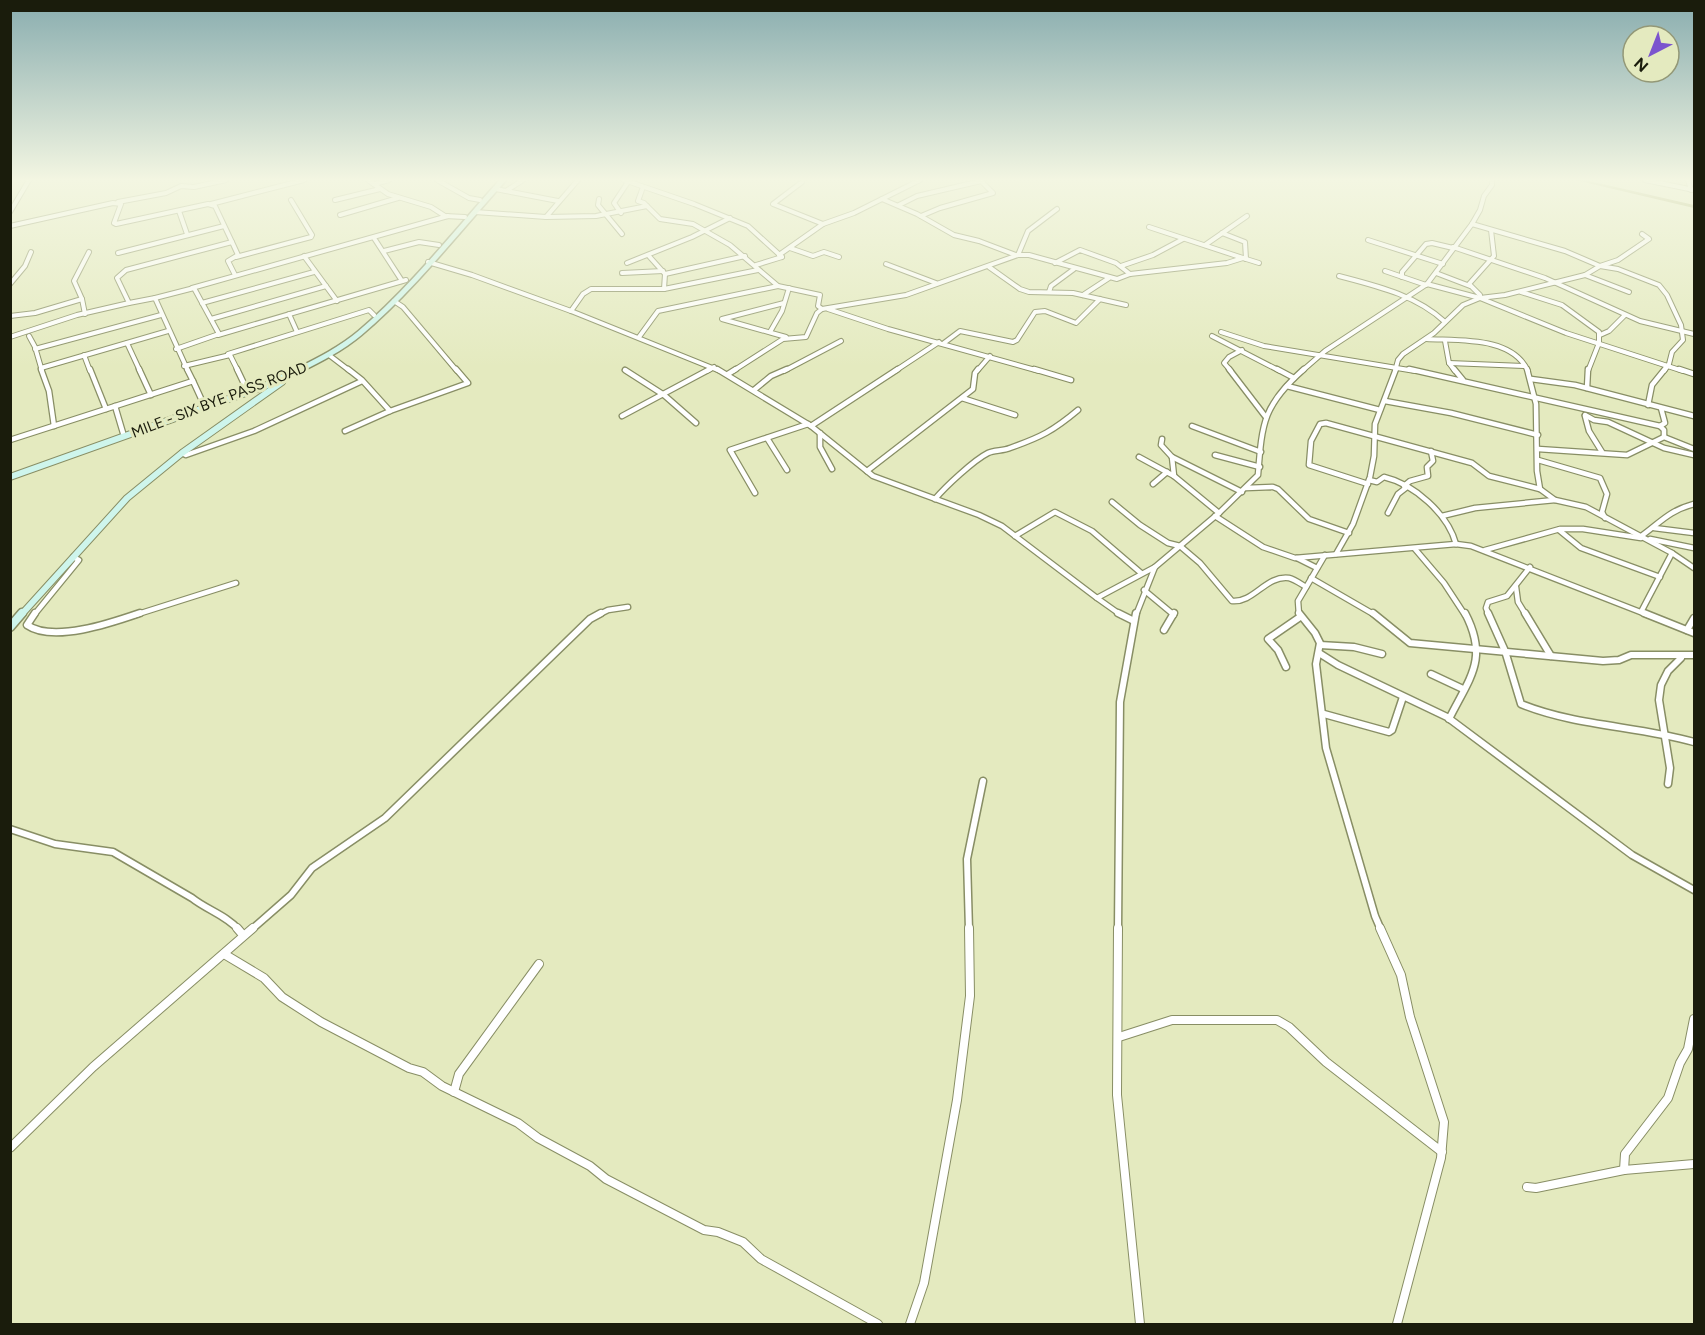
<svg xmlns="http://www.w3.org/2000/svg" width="1705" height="1335" viewBox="0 0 1705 1335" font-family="Figtree,sans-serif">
<rect width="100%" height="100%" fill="#e4eabf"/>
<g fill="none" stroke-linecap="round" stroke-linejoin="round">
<polygon fill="#9ba359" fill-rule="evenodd" points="1575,180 1585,180 1694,205 1694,208"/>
<g stroke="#888e65" stroke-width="6">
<g id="street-far3">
<polyline points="368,180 388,194 431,207 445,216 465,217"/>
<polyline points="437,180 469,198 480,200"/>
<polyline points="624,180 694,204 748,226 782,257"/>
<polyline points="1645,180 1694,190"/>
<polyline points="1688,180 1691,190"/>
<polyline points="374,184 389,180"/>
<polyline points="643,187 638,201 644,203 660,219 693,224 730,245 778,286 820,295 818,306 822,309"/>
<polyline points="496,189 506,191 523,180"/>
<polyline points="506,191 558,201"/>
<polyline points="599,199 598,205 622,234"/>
<polyline points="882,199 920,180"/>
<polyline points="335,200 380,189"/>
<polyline points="118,202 166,193 181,186 194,187 226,180"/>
<polyline points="211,204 304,180"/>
<polyline points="899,205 917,196 981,181"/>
<polyline points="179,211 187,234"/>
<polyline points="10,212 29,180"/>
<polyline points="475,212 546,217 578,180"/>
<polyline points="621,213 614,203 628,182"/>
<polyline points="340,215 398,198"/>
<polyline points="921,216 940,208 993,193 980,180"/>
<polyline points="546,217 596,216 647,206"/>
<polyline points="823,224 854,213 882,199 917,214 954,235 979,241 1016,255"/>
<polyline points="1472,224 1565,251 1600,266 1618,269 1659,285 1667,295 1681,325 1683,340 1672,352 1669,364 1664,371"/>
<polyline points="10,226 113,203 121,204 114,223 116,224 208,204 215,206 232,242 126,270 117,278 129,303 155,298 188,371"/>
<polyline points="1149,227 1243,258"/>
<polyline points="1222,233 1245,242 1246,259"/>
<polyline points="374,238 402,281"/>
<polyline points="1368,240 1443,264"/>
<polyline points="232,242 238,255 228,261 235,275"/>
<polyline points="1205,245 1247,216"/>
<polyline points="1453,247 1545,278 1640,321 1694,334"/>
<polyline points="790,248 813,256 824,252 839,257"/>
<polyline points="384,251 419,242 439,245"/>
<polyline points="118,253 224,226"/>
<polyline points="648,255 665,274 664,289"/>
<polyline points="779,255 823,224 773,204 802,182"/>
<polyline points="1018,255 1028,231 1057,209"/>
<polyline points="304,256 337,301"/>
<polyline points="236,257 311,237 312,235 291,200"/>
<polyline points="428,262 472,275 571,311 720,371"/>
<polyline points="627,263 692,237 730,218"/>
<polyline points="1055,263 1080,250 1116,263 1130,274"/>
<polyline points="886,264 936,283"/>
<polyline points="756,265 782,257"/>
<polyline points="1121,266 1153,255 1183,239"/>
<polyline points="989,267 1020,289 1029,292 1073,293 1126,305"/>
<polyline points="1385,271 1426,285"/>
<polyline points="622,273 663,271"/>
<polyline points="1436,273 1470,286"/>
<polyline points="665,274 745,256"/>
<polyline points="1585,275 1629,292"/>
<path d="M 1339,276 C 1377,286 1416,295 1445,322"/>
<polyline points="1402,277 1402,272 1426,244 1432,243 1453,248"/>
<polyline points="10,284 25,266 31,252"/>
<polyline points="1427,284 1480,298 1566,333 1683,371"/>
<polyline points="192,288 448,216"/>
<polyline points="1049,292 1051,286 1074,269"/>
<polyline points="1521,292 1562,305 1599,332 1599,343 1588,371"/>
<polyline points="1083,295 1109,278"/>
<polyline points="155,298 194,288 219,334 176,349"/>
<polyline points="1480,298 1480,295 1469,284 1494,256 1491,230"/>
<polyline points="394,301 403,307 457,371"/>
<polyline points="202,303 314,272"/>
<polyline points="784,303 722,319 786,337"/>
<polyline points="828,309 888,329 1039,371"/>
<polyline points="571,311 583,294 591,289 664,289 758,270"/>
<polyline points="85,314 82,299 74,281 89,252"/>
<polyline points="289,314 297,332"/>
<polyline points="10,316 35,313 82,299"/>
<polyline points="211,319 326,286"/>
<polyline points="770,332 782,311 789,288"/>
<polyline points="1221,332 1264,346 1415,371"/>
<polyline points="218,335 406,280"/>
<polyline points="1600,335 1609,331 1625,315"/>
<polyline points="29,336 35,347 42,371"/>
<polyline points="1212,336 1280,371"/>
<polyline points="10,337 77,315 129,303"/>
<polyline points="639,337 658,311 778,286"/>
<path d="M 1426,339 C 1459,341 1512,336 1528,371"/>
<polyline points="1445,341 1449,363 1455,371"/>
<polyline points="127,343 140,371"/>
<polyline points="944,343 960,331 1013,342 1017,340 1035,312 1045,311 1076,323 1100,299"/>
<polyline points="35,349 161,315"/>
<polyline points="228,354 369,310 374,315"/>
<polyline points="84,355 90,371"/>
<polyline points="329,355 350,371"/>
<polyline points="1449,363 1524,366"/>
<polyline points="184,366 230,355 238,371"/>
<polyline points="41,368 168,331"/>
<polyline points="707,371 714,367"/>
<polyline points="733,371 783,339 806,337 817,313 822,309 906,295 1018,255 1029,255 1117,279 1130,274 1227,263 1243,258 1259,263"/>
<polyline points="784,371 841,341"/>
<polyline points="895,371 939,342"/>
<polyline points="977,371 990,356"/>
<polyline points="1231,371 1224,363 1229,357 1242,350"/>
<polyline points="1302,371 1325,351 1427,284 1472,224 1480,210 1484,196 1492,185 1492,180"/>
<polyline points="1395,371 1398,360 1403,354 1434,333 1463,305 1480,298 1505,295 1585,275 1600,266 1618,260 1649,239 1642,234"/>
</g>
</g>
<g stroke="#888e65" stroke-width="7">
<g id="street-far2">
<polyline points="41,369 49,391 54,426"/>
<polyline points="90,369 106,409"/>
<polyline points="139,369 151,395"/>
<polyline points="187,369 193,381"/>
<polyline points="237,369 247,390"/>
<polyline points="348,369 362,380 390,411"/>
<polyline points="717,369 811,426 873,476 979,515 1002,526 1097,598 1155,567"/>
<polyline points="1034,369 1071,380"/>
<polyline points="1229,369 1265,416"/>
<polyline points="1277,369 1294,378"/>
<polyline points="1409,369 1660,426 1664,430 1664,437"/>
<polyline points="1454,369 1463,380"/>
<polyline points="1527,369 1536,404 1537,471 1540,489"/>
<polyline points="1679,369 1694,374"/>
<polyline points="625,370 664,395 696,423"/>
<polyline points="728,374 736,369"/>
<polyline points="1531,379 1575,385 1694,416"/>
<polyline points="1287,386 1380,410"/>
<polyline points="1587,388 1588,369"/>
<polyline points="754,390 771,376 787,369"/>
<polyline points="962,398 1015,415"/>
<polyline points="1385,401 1451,413 1538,435"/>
<polyline points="1648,405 1652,385 1665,369"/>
<polyline points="115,406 123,433"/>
<polyline points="1585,415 1594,420 1608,422 1664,448 1694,455"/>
<polyline points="622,416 710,369"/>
<polyline points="1585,416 1589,431 1602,452"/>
<polyline points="811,426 898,369"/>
<polyline points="1192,426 1261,452"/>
<polyline points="1660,426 1665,423 1661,408"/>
<polyline points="345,431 390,411 468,383 456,369"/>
<polyline points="820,433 820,447 832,469"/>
<polyline points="767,438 787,470"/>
<polyline points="1162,439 1161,445 1172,457 1174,476"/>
<polyline points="10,440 193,381 204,405"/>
<polyline points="1538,449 1627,455 1664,437 1694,449"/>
<polyline points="182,453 186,455 254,431 362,381"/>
<polyline points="1215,455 1260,467"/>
<polyline points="1139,457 1174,476 1219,513"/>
<polyline points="1172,457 1242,492"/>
<polyline points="1538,460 1600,478 1607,494 1602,512 1605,518"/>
<polyline points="867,471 973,389 975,373 978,369"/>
<path d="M 1369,480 L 1377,482 L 1384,477 C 1414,484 1448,514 1456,544"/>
<polyline points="1153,484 1167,472"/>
<polyline points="1368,484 1309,465 1311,441 1320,424 1326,423 1472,463 1489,476 1540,489 1555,500 1586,507 1672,553 1694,568"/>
<polyline points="1404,486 1410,481 1428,476 1427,467 1433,461 1431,451"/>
<polyline points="1246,488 1273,487 1278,489 1309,519 1349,533"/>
<polyline points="755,493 730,450 808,424"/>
<path d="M 935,499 C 945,487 974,460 988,453 C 994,450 1003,451 1010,448 C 1041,437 1053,431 1078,410"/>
<path d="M 1112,502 L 1140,525 L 1168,543 L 1180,546 L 1200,563 L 1232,601 C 1254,603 1266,575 1289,578 C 1294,579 1301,584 1306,587"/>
<polyline points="1388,513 1398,494 1407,487"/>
<polyline points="1215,516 1263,547 1295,558 1456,544 1471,546 1648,615"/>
<polyline points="1442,516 1475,508 1555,500"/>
<polyline points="1654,528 1694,533"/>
<polyline points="1559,530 1581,548 1660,577"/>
<polyline points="1015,536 1055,512 1092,531 1141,573"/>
<path d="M 1640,537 C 1661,522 1668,511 1694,504"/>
<polyline points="1650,539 1694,548"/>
<polyline points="1415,549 1444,583 1465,615"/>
<polyline points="1485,550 1560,529 1583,529 1641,538"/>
<polyline points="1336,554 1353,524 1370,477 1374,456 1375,424 1396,369"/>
<polyline points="1297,558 1317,568"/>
<polyline points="1311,578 1375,615"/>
<polyline points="1516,587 1518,602 1526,615"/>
<polyline points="1144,590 1174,615"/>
<polyline points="1097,598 1121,615"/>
<polyline points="1641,612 1672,553"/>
<polyline points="34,615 79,560 73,557"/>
<polyline points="135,615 236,583"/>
<polyline points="598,615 608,610 628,607"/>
<path d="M 1136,615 L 1155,567 L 1219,513 L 1258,475 C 1262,423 1263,405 1304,369"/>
<polyline points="1299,615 1298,601 1325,555"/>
<polyline points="1489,615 1486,608 1488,602 1507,596 1530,567"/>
</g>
</g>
<g stroke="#888e65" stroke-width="9">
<g id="street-far1">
<path d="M 35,613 L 27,625 C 53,643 111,623 140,613"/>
<polyline points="1118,613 1134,621"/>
<polyline points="1299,613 1315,633 1320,643 1316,664 1326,748 1375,916 1381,930"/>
<polyline points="1373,613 1410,643 1603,661 1619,660 1631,655 1694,655"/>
<path d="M 1488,613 L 1505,651 L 1521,704 C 1575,726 1638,726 1694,742"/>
<polyline points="1525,613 1551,656"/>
<polyline points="1644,613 1694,633"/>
<polyline points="1164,630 1174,613"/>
<polyline points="1687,630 1694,618"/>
<polyline points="1320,645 1354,647 1382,654"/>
<polyline points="1319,653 1338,665 1447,717 1632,855 1694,890"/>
<polyline points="1286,667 1278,650 1268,639 1300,617"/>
<polyline points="1431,674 1463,689"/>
<polyline points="1324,714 1389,732 1392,730 1403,697"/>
<path d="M 1449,719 C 1470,677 1489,659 1465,613"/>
<polyline points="1668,784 1670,768 1659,700 1661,685 1668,671 1681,658"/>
<path d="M 10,829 L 55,844 L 113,852 L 192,898 C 207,910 226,915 239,930"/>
<polyline points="251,930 291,895 312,868 385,818 590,619 601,613"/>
<polyline points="969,930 967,859 983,781"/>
<polyline points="1118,930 1120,702 1136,613"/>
</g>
</g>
<g stroke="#888e65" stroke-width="10">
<g id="street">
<polyline points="237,928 243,935"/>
<polyline points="1118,928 1117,1095 1140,1324"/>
<polyline points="1380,928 1401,975 1410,1017 1444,1122 1441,1158 1397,1324"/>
<polyline points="224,954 264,978 282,997 321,1022 409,1068 423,1072 442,1086 518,1123 538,1138 590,1166 606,1179 704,1230 718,1232 743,1242 761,1259 878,1324"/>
<polyline points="1119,1037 1172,1020 1277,1020 1289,1027 1326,1062 1442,1152"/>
<polyline points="454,1092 459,1074 539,964"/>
<polyline points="10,1148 93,1067 253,928"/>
<polyline points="1624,1170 1625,1154 1668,1098 1680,1063 1688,1049 1694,1019"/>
<polyline points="1527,1187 1536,1188 1624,1170 1694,1164"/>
<polyline points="910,1324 924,1283 957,1100 970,996 969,928"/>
</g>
</g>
<g stroke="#888e65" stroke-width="8">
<path id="secondary-far2" d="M 297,371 C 319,360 341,349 360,333 C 412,289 458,230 503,180"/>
</g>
<g stroke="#888e65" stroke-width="8">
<g id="secondary-far1">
<polyline points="10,477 265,386 300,369"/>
<polyline points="21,615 127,498 182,453 282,382"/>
</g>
</g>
<g stroke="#888e65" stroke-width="11">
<polyline id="secondary" points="10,627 22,613"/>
</g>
<use href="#street-far3" stroke="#fff" stroke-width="4"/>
<use href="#street-far2" stroke="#fff" stroke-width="4.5"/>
<use href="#street-far1" stroke="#fff" stroke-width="6"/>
<use href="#street" stroke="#fff" stroke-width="8"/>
<use href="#secondary-far2" stroke="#cef5ec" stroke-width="5"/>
<use href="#secondary-far1" stroke="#cef5ec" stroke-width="6"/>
<use href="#secondary" stroke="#cef5ec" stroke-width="8"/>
</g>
<linearGradient id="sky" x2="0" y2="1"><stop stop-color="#89adaf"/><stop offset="0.49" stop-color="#f3f6e2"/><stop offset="1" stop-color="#f3f6e2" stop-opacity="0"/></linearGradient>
<rect width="1705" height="367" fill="url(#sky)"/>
<g text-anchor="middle" stroke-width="6" stroke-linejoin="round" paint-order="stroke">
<g font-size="15" fill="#1a1c0c" stroke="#e4eabf">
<text transform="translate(219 400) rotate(-21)" y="5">MILE - SIX BYE PASS ROAD</text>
</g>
</g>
<rect width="1705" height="1335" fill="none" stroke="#1a1c0c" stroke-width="24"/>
<g transform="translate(1651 54) rotate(222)"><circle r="28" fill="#e4eabf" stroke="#939877" stroke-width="1.5"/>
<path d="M0-4.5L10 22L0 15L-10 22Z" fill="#7b54ce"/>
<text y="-9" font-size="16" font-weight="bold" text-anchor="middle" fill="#1a1c0c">N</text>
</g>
</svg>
